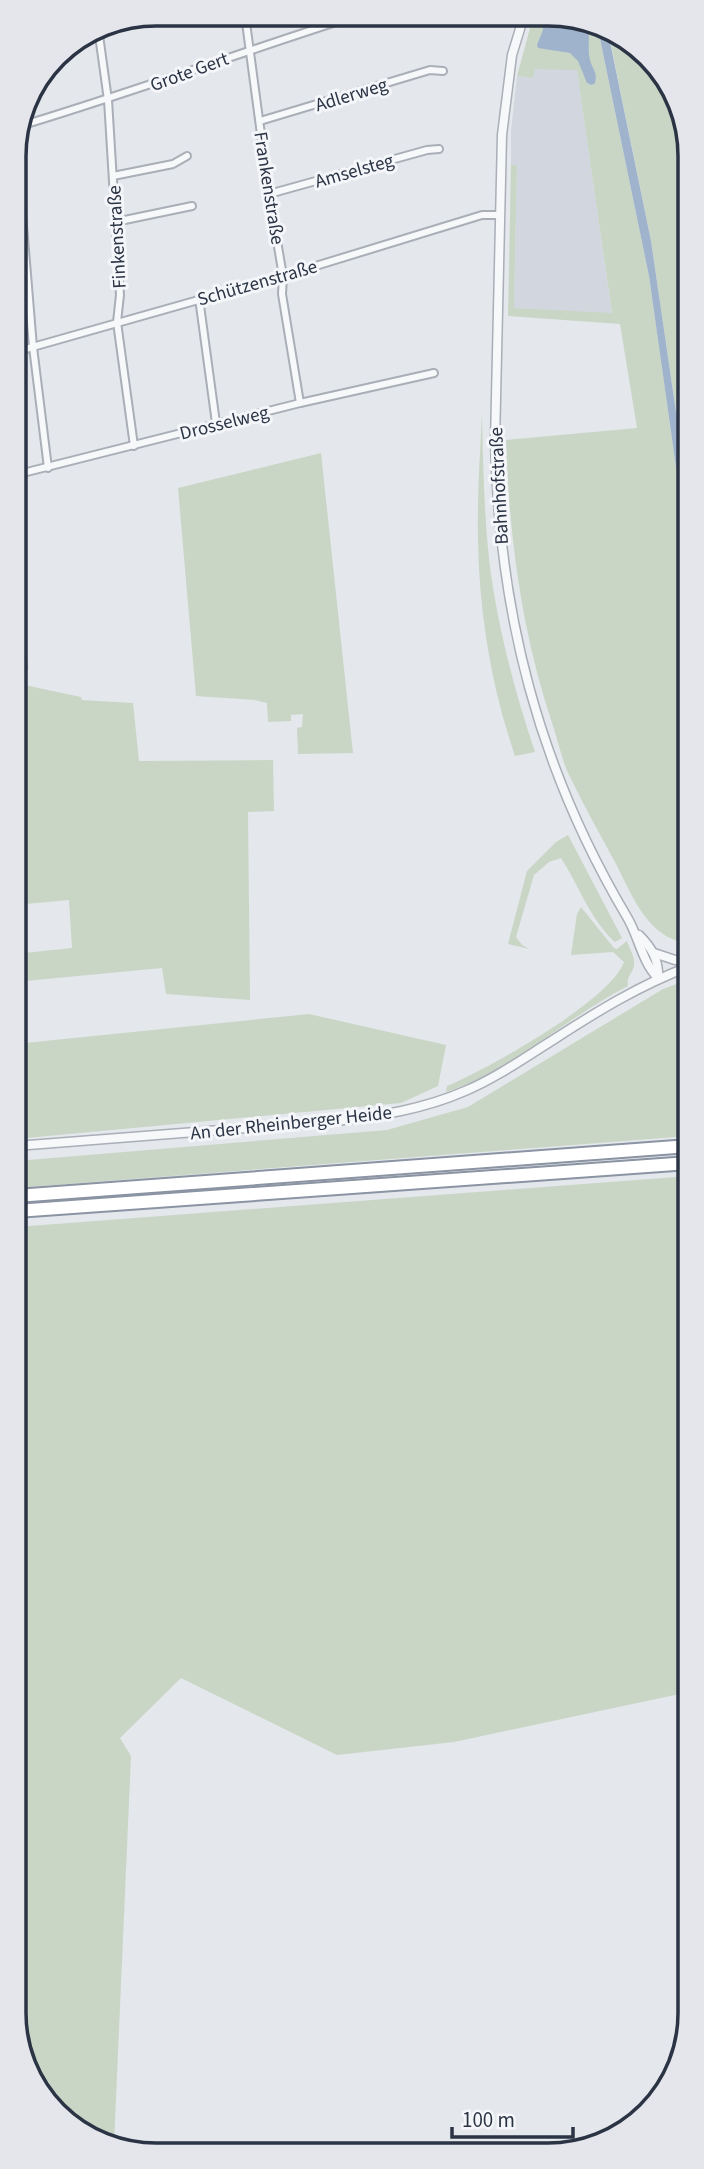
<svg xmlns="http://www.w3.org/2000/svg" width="704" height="2169" viewBox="0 0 704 2169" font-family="'Source Sans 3',sans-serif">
<rect width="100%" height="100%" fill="#e4e7ec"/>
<polygon fill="#d2d6de" points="534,69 577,69 612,314 514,308 517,165 511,165 511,131 517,76 533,78"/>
<g fill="#c9d6c5">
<path d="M 533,17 L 576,17 L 598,29 L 649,276 L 688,552 L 688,943 C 648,939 632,895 616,864 C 601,836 585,808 571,779 C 563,764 559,745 554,729 C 522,635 509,538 506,440 L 637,428 L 620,324 L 508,316 L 511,165 L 517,165 L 514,308 L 612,313 L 577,70 L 535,69 L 533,78 L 517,76 Z"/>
<polygon points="609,35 649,56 687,129 688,494 651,241"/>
<path d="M 482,414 C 483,463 484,511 489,559 C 497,625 514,689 535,752 L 515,756 C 491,686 479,612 478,539 C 477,497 480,456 482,414 Z"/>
<polygon points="321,453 353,753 298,754 297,728 302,727 303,714 291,715 291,721 268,722 267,703 255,700 196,696 178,488"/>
<polygon points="15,683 81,697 82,700 133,703 139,761 273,760 274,811 248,812 250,1000 166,994 162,968 15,982 15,954 72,948 69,900 15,905"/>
<path d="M 568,835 L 622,938 L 615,942 C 589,918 580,887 561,858 L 549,862 L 534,875 L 516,937 L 522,945 L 529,949 L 508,944 L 527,871 L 556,842 Z"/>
<path d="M 581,907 L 614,948 L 617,949 L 627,941 C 629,948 635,957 634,964 C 634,973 626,975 628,986 C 565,1018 514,1070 446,1092 L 447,1086 C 486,1070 610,1001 624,962 L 613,952 L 571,955 L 577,914 Z"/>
<polygon points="688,980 689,1136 16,1188 16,1161 387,1130 468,1107 663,989"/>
<polygon points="309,1014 446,1045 438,1086 401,1103 16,1139 15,1044"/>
<polygon points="689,1176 689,1692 454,1742 337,1755 181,1678 120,1738 131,1756 114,2144 55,2113 17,2040 16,1227"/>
</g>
<g fill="#9fb4cc">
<path d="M 542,17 L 576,17 L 587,23 C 591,36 587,48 590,60 C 592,69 598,72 595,83 L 592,85 L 587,83 L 578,61 L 570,53 L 538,48 L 537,45 L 543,30 Z"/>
<polygon points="598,29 609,37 651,241 688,494 688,552 649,276"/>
</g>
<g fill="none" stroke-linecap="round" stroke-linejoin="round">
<g stroke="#a9aeb7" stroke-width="10">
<g id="minor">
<polyline points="245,15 269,194 283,276 282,294 300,403"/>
<polyline points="98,28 108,100 120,295 117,322 134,446"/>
<polyline points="260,121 430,70 443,71"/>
<path d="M 20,126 C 133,92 245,51 358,15"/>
<polyline points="16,141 33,347 48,468"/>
<polyline points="113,176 173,164 187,156"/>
<polyline points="269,194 427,150 439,149"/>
<polyline points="115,222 192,206"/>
<polyline points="199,298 216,423"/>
<polyline points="15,352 283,276 482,215 500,215"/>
<polyline points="15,475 300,403 434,373"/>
<polyline points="15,607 23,668 15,679"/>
</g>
</g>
<g stroke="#a9aeb7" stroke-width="11">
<g id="tertiary">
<path d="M 524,16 L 512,55 L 502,135 L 495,442 C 499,614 539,769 627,917 C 639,937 642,962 658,978"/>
<path d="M 639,935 C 652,948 659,960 658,978"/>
<polyline points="654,953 675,960 688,960"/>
<path d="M 16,1146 L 336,1121 C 380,1116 424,1109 465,1091 C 496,1078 524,1058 553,1040 C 596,1012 640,985 688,967"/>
</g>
</g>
<g stroke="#8b94a3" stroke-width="16">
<g id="motorway">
<polyline points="16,1196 689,1146"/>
<polyline points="16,1211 689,1163"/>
</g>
</g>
<use href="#minor" stroke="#f7f8fa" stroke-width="6"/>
<use href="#tertiary" stroke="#f7f8fa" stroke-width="8"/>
<use href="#motorway" stroke="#fff" stroke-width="12"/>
</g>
<g text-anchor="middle" stroke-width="6" stroke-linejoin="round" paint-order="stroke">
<g font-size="19" fill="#2b3445" stroke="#f4f6f9">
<text transform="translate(189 71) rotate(-20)" y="7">Grote Gert</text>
<text transform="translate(351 94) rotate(-17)" y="7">Adlerweg</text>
<text transform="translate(354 170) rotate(-16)" y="7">Amselsteg</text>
<text transform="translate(270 188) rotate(81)" y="7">Frankenstraße</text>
<text transform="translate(116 237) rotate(-93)" y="7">Finkenstraße</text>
<text transform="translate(257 282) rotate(-16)" y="7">Schützenstraße</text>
<text transform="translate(224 422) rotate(-14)" y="7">Drosselweg</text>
<text transform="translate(498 486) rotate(-93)" y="7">Bahnhofstraße</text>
<text transform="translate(291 1122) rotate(-6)" y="7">An der Rheinberger Heide</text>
</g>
</g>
<path d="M0 0H704V2169H0ZM156 26H548A130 130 0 0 1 678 156V2013A130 130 0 0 1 548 2143H156A130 130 0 0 1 26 2013V156A130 130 0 0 1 156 26Z" fill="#e4e6eb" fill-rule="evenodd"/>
<path fill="none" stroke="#2b3445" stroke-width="3.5" d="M156 26H548A130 130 0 0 1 678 156V2013A130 130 0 0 1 548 2143H156A130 130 0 0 1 26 2013V156A130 130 0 0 1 156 26Z"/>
<path d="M452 2127v10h121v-10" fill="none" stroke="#2b3445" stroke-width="3.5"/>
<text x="462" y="2127" font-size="21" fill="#2b3445" stroke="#f4f6f9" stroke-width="5" paint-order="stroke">100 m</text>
</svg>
